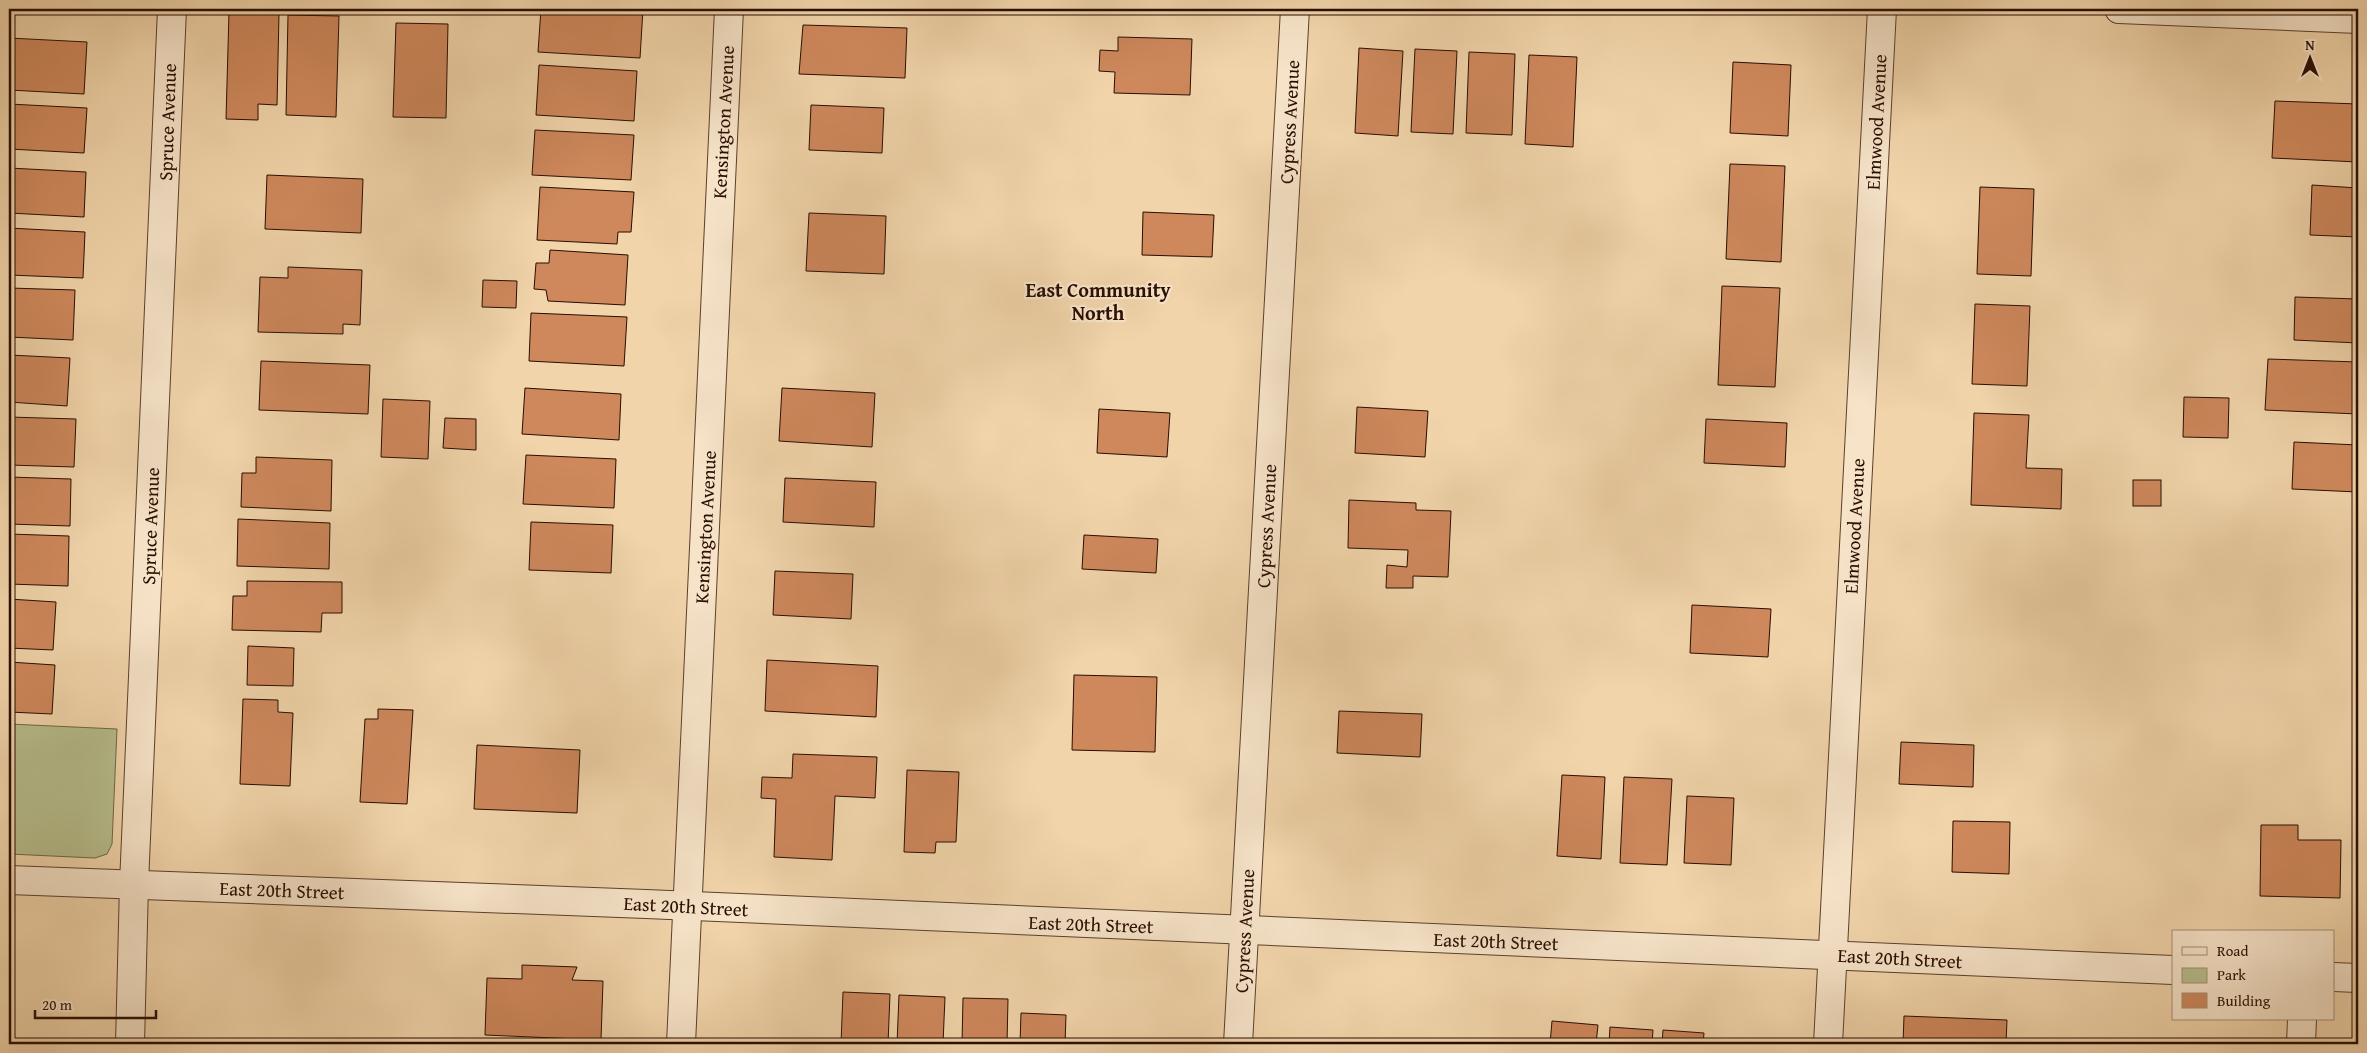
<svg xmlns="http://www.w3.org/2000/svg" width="2367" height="1053" viewBox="0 0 2367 1053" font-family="'Gentium Book Plus',serif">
<rect width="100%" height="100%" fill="#f1d4aa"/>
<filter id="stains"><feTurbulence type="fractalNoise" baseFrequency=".004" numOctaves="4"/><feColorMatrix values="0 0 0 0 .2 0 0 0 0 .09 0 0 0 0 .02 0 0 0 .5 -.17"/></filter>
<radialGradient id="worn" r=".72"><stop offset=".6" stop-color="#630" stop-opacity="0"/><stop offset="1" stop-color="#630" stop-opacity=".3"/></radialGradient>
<polygon fill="#b6bd8c" stroke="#706547" points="9,724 117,729 112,844 107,854 95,858 9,854"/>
<g fill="#ce885c" stroke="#290d02">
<polygon points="541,9 643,9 640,58 538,52"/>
<polygon points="229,12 279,13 277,105 258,104 258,120 226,119"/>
<polygon points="288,15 339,16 336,117 286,115"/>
<polygon points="396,23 448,24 446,118 393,117"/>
<polygon points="803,25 907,28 905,78 799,74"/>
<polygon points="1118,37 1192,39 1190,95 1114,93 1115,72 1099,71 1100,50 1118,51"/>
<polygon points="9,38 87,42 84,94 9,90"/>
<polygon points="1359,48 1403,51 1398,136 1355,133"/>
<polygon points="1415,49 1457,51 1453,134 1411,132"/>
<polygon points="1469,52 1515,54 1512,135 1466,133"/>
<polygon points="1529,55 1577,57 1573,147 1525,144"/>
<polygon points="1733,62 1791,65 1788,136 1730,133"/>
<polygon points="539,65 637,71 634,121 536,115"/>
<polygon points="2275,101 2358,104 2358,162 2272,158"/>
<polygon points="9,104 87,108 84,153 9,149"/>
<polygon points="811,105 884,108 882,153 809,150"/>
<polygon points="535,130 634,135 631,180 532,175"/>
<polygon points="1730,164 1785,166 1781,262 1726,259"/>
<polygon points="9,168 86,172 84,217 9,213"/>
<polygon points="267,175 363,179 361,233 265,229"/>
<polygon points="2312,185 2358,188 2358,237 2310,235"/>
<polygon points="540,187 634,192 631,232 618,232 617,244 537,240"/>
<polygon points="1980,187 2034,189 2031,276 1977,274"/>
<polygon points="1143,212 1214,215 1212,257 1142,255"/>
<polygon points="809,213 886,216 884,274 806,271"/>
<polygon points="9,228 85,232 83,278 9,275"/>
<polygon points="550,250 628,255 625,305 548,301 546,290 534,289 536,263 549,263"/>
<polygon points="288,267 362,270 360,325 343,324 343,334 258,332 260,277 288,278"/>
<polygon points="483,280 517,281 516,308 482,307"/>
<polygon points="1722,286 1780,288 1775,387 1718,385"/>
<polygon points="9,288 75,290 73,340 9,337"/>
<polygon points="2295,297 2358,299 2358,343 2294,340"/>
<polygon points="1975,304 2030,306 2027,386 1972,384"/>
<polygon points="531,313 627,317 624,366 529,361"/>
<polygon points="9,355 70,358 67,406 9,402"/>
<polygon points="2268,359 2358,362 2358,414 2265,410"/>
<polygon points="261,361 370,365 368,414 259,410"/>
<polygon points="525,388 621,394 619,440 522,434"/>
<polygon points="782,388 875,393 872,447 779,441"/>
<polygon points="2184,397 2229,398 2228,438 2183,437"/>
<polygon points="383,399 430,401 428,459 381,457"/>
<polygon points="1357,407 1428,411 1425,457 1355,453"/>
<polygon points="1099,409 1170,413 1167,457 1097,453"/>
<polygon points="1974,413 2029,415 2026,468 2062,469 2061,509 1971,505"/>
<polygon points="9,417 76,419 74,467 9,465"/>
<polygon points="445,418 476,419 476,450 443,448"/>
<polygon points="1706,419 1787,423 1785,467 1704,463"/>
<polygon points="2294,442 2358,445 2358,492 2292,489"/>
<polygon points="526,455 616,459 614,508 523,504"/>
<polygon points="256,457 332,460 331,511 241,507 242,473 256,473"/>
<polygon points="9,477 71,479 70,526 9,524"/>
<polygon points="785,478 876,482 874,527 783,522"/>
<rect x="2133" y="480" width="28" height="26"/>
<polygon points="1349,500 1416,503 1416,510 1451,511 1448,577 1413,576 1413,588 1386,588 1387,565 1407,567 1408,550 1348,548"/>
<polygon points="238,519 330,523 329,569 237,566"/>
<polygon points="531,522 613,525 611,573 529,570"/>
<polygon points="9,534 69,536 68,586 9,584"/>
<polygon points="1084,535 1158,539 1156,573 1082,569"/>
<polygon points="775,571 853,574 851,619 773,615"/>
<polygon points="247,581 342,582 342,613 322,613 321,632 232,630 233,596 247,596"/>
<polygon points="9,599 56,602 53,650 9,648"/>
<polygon points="1692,605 1771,609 1768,657 1690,653"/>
<polygon points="248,646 294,648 293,686 247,685"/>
<polygon points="767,660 878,666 876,717 765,711"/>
<polygon points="9,662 55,665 52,714 9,712"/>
<polygon points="1074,675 1157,677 1155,752 1072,750"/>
<polygon points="243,699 278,700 278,712 293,713 290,786 240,784"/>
<polygon points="378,709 413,710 407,804 360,802 365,719 378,719"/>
<polygon points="1339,711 1422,714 1420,757 1337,753"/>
<polygon points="1901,742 1974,745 1973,787 1899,784"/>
<polygon points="477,745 580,750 577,813 474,809"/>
<polygon points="793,754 877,757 875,798 835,796 832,860 774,857 776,799 761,798 762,777 792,778"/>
<polygon points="907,770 959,772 956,842 936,842 935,853 904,852"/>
<polygon points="1562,775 1605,777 1601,859 1557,856"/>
<polygon points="1624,777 1672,779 1667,865 1620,863"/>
<polygon points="1687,796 1734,798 1731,865 1684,863"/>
<polygon points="1953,821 2010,822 2009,874 1952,872"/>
<polygon points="2261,825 2298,825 2298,840 2341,840 2340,898 2260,896"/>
<polygon points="522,965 577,967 572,980 603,981 601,1040 485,1035 487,978 522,979"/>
<polygon points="843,992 890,994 888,1044 841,1044"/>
<polygon points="899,995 945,997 943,1044 897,1044"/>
<polygon points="963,998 1008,999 1007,1044 962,1044"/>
<polygon points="1021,1013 1066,1015 1065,1044 1020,1044"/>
<polygon points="1904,1016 2007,1020 2006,1044 1903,1044"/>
<polygon points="1552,1021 1598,1025 1596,1044 1550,1044"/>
<polygon points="1610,1027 1653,1030 1652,1044 1609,1044"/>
<polygon points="1663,1030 1704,1033 1703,1044 1662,1044"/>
<polygon points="211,1039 318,1042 318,1044 211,1044"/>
</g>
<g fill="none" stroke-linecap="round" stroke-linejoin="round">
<g stroke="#5b3f2c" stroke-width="30">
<g id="street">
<polyline points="2119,9 2358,19"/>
<polyline points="9,880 646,904 2173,970"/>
<polyline points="2333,977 2358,978"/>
<polyline points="130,1044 134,884 172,9"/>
<polyline points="681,1044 729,9"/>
<polyline points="1238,1044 1295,9"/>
<polyline points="1828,1044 1882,9"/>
<polyline points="2301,1044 2302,1019"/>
</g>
</g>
<use href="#street" stroke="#f6e3c8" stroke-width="28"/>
</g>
<g text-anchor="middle" stroke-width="4.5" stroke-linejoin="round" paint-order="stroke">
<g font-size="19" fill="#290d02" stroke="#f6e3c8">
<text transform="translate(167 122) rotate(-88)" y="7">Spruce Avenue</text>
<text transform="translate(723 122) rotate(-87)" y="7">Kensington Avenue</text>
<text transform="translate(1289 122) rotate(-87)" y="7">Cypress Avenue</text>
<text transform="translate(1876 122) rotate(-87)" y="7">Elmwood Avenue</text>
<text transform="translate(150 526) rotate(-88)" y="7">Spruce Avenue</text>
<text transform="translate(1266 526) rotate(-87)" y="7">Cypress Avenue</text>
<text transform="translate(1854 526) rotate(-87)" y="7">Elmwood Avenue</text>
<text transform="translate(705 527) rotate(-87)" y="7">Kensington Avenue</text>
<text transform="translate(282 890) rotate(2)" y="7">East 20th Street</text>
<text transform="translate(686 906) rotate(3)" y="7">East 20th Street</text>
<text transform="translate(1091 924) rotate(2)" y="7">East 20th Street</text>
<text transform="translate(1244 931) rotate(-87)" y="7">Cypress Avenue</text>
<text transform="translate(1496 941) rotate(2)" y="7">East 20th Street</text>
<text transform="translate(1900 958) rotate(3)" y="7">East 20th Street</text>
</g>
<g font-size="20" font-weight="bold" fill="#290d02" stroke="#f6e3c8">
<text x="1098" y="297">East Community<tspan x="1098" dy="23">North</tspan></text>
</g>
</g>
<rect width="2367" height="1053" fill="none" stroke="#f1d4aa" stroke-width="30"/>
<rect x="10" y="10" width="2347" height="1033" fill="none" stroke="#290d02" stroke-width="2.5"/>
<rect x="15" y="15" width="2337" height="1023" fill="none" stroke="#290d02"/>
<rect x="2172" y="930" width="162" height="90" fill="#f6e3c8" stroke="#a48d79"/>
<rect x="2182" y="947" width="25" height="8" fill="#f6e3c8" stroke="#a48d79"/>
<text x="2217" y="956" font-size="15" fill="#290d02">Road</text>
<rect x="2182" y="968" width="25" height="15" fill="#b6bd8c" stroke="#a48d79"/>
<text x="2217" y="980" font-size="15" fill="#290d02">Park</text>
<rect x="2182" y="993" width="25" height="15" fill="#ce885c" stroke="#a48d79"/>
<text x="2217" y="1006" font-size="15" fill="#290d02">Building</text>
<g transform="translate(2310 58)" stroke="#f6e3c8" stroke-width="4" paint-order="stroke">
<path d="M0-4L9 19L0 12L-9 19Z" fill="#290d02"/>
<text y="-8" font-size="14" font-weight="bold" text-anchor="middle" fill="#290d02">N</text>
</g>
<path d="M35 1010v8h121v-8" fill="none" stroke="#290d02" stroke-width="2.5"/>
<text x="42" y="1010" font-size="15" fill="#290d02" stroke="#f6e3c8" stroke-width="4" paint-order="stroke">20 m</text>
<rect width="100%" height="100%" filter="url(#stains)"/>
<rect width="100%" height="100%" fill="url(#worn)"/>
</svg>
